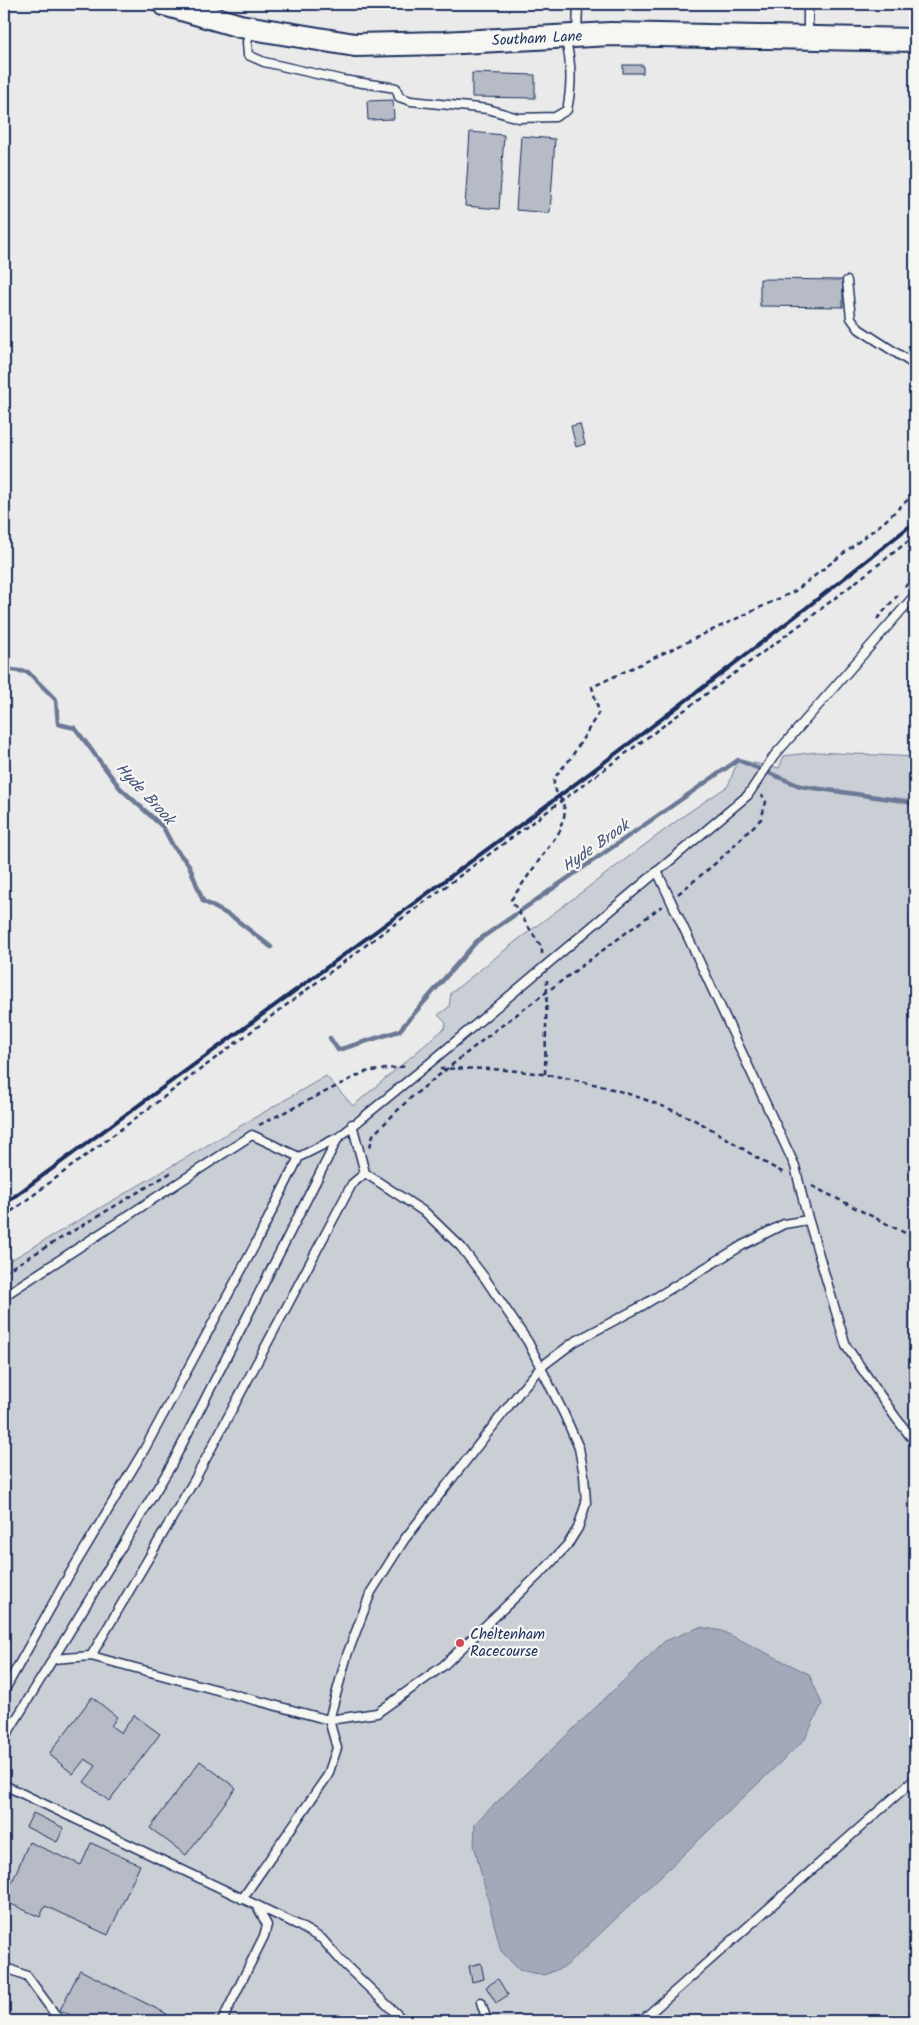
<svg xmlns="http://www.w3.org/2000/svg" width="919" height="2025" viewBox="0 0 919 2025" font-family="Kalam,sans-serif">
<rect width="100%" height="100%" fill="#e9eae9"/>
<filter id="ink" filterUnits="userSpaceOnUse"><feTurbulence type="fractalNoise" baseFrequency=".02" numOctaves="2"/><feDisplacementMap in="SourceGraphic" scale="10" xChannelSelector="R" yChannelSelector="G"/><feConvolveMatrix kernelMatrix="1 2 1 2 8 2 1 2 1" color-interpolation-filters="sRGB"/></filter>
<g filter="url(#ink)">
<polygon fill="#caced5" stroke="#727e9a" points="816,752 915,757 915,2021 4,2021 4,1264 326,1076 353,1106 445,1028 446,1023 438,1015 449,1007 451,993 515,942 686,814 728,786 738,760 779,768 784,756"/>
<polygon fill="#a2aaba" stroke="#6c7995" points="700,1627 722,1631 809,1674 822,1704 805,1739 566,1966 544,1975 519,1970 501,1951 474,1845 475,1823 665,1641"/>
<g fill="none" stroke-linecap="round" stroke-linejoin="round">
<g stroke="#6c7995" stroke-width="4.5">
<polyline points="4,669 28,672 56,700 58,724 75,728 120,788 163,827 173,846 189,865 203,901 234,918 271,947"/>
<polyline points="330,1038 338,1050 399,1031 477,941 738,760 800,786 904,801 915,804"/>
</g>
</g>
<g fill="#b6bbc6" stroke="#1b2f5e">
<rect x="623" y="65" width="20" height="8"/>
<polygon points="472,73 535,75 535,98 472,97"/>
<polygon points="393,100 394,119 368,120 367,101"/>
<polygon points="470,132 504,135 499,209 465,206"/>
<polygon points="521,136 555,139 550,213 516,210"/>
<polygon points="760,279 843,280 843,307 760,306"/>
<polygon points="580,424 585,444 576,447 571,426"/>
<polygon points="92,1697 117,1717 111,1726 121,1733 134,1715 160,1734 109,1801 84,1782 96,1766 85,1759 73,1774 49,1754"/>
<polygon points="200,1761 236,1788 186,1855 150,1828"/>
<polygon points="33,1813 64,1828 57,1842 26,1827"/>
<polygon points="29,1842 81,1865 91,1843 140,1865 108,1935 45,1906 40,1917 4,1901"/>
<polygon points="481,1963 484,1979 472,1982 469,1966"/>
<polygon points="80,1970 167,2014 163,2021 82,2021 60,2010"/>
<polygon points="498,1979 508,1995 496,2003 486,1987"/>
</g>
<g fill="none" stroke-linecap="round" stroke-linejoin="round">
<g stroke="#1b2f5e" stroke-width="11">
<g id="lane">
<polyline points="808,4 808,36"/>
<path d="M 252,29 L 247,42 L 248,55 L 264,62 L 343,80 L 396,88 L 399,97 L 411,101 L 488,109 L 518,118 L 555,117 L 567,110 C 572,86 572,62 565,38"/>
<polyline points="577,34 578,4"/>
<polyline points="847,281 851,318 859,329 915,365"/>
<polyline points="657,871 795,1166 805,1208 846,1346 896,1418 911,1437 915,1439"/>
<polyline points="4,1296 252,1135 299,1157 337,1138"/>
<polyline points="91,1656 195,1479 352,1184 365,1173"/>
<polyline points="53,1659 91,1656 329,1720 377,1713 443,1666 547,1567 568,1544 578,1528 586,1503 584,1475 579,1448 564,1414 528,1342 484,1277 461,1247 426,1213 365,1173 352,1124"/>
<polyline points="4,1691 69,1575 144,1450 255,1245 299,1157"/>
<polyline points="4,1739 171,1466 338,1138 431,1062 748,795 774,756 915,595"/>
<polyline points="4,1785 296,1924 322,1939 342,1962 404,2021"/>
<polyline points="242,1899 328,1775 337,1748 329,1720 347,1655 371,1592 404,1540 522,1389 541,1367 574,1342 640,1307 743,1245 784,1224 808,1220"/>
<polyline points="4,1967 27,1976 60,2021"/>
<polyline points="481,2002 487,2021"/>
<polyline points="222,2021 264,1936 267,1925 257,1906"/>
<polyline points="641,2021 915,1779"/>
</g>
</g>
<g stroke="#1b2f5e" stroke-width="26">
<polyline id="secondary" points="164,4 240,26 355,45 443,43 611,34 915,40"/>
</g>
<g stroke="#1b2f5e" stroke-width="2.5" stroke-dasharray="5 4" stroke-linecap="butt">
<polyline points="905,587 915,575"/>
<polyline points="877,619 898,595"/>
<polyline points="678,894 717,862 761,819 766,802 762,795"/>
<path d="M 542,954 L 542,948 L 511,900 L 562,828 L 561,824 C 573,803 551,794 554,781 C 556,773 565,766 570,759 C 580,744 589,728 599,712 L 592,687 L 795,591 L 884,522 L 915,493"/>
<path d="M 440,1069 C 526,1065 614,1082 692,1119 C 724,1134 752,1157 784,1173"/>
<polyline points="545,1074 547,980"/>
<polyline points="259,1125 365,1072 407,1066"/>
<polyline points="370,1147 373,1135 408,1100 493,1032 662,906"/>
<polyline points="812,1186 915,1238"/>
<polyline points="4,1217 377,937 812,616 915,536"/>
<polyline points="4,1272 172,1172"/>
</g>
<use href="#lane" stroke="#f6f6f2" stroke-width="8"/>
<use href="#secondary" stroke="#f6f6f2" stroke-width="22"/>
<path stroke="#1b2f5e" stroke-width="4" d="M 4,1204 C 309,979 619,759 915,522"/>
</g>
</g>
<circle fill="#d1495b" stroke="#f6f6f2" stroke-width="2" cx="460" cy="1643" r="5"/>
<g text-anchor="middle" stroke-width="4.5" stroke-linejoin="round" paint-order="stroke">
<g font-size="15" fill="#1b2f5e" stroke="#f6f6f2">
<text transform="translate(537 38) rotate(-3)" y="5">Southam Lane</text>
</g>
<g font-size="15" fill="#1b2f5e" stroke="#f6f6f2" text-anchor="start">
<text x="470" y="1639">Cheltenham<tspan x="470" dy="17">Racecourse</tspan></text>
</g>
<g font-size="16" font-style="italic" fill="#44547a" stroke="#f6f6f2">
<text transform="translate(146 793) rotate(47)" y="6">Hyde Brook</text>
<text transform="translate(595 845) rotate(-35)" y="6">Hyde Brook</text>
</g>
</g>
<rect width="919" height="2025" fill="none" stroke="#f6f6f2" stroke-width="20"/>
<rect x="10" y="10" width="899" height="2005" fill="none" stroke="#1b2f5e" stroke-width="2" filter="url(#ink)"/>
</svg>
